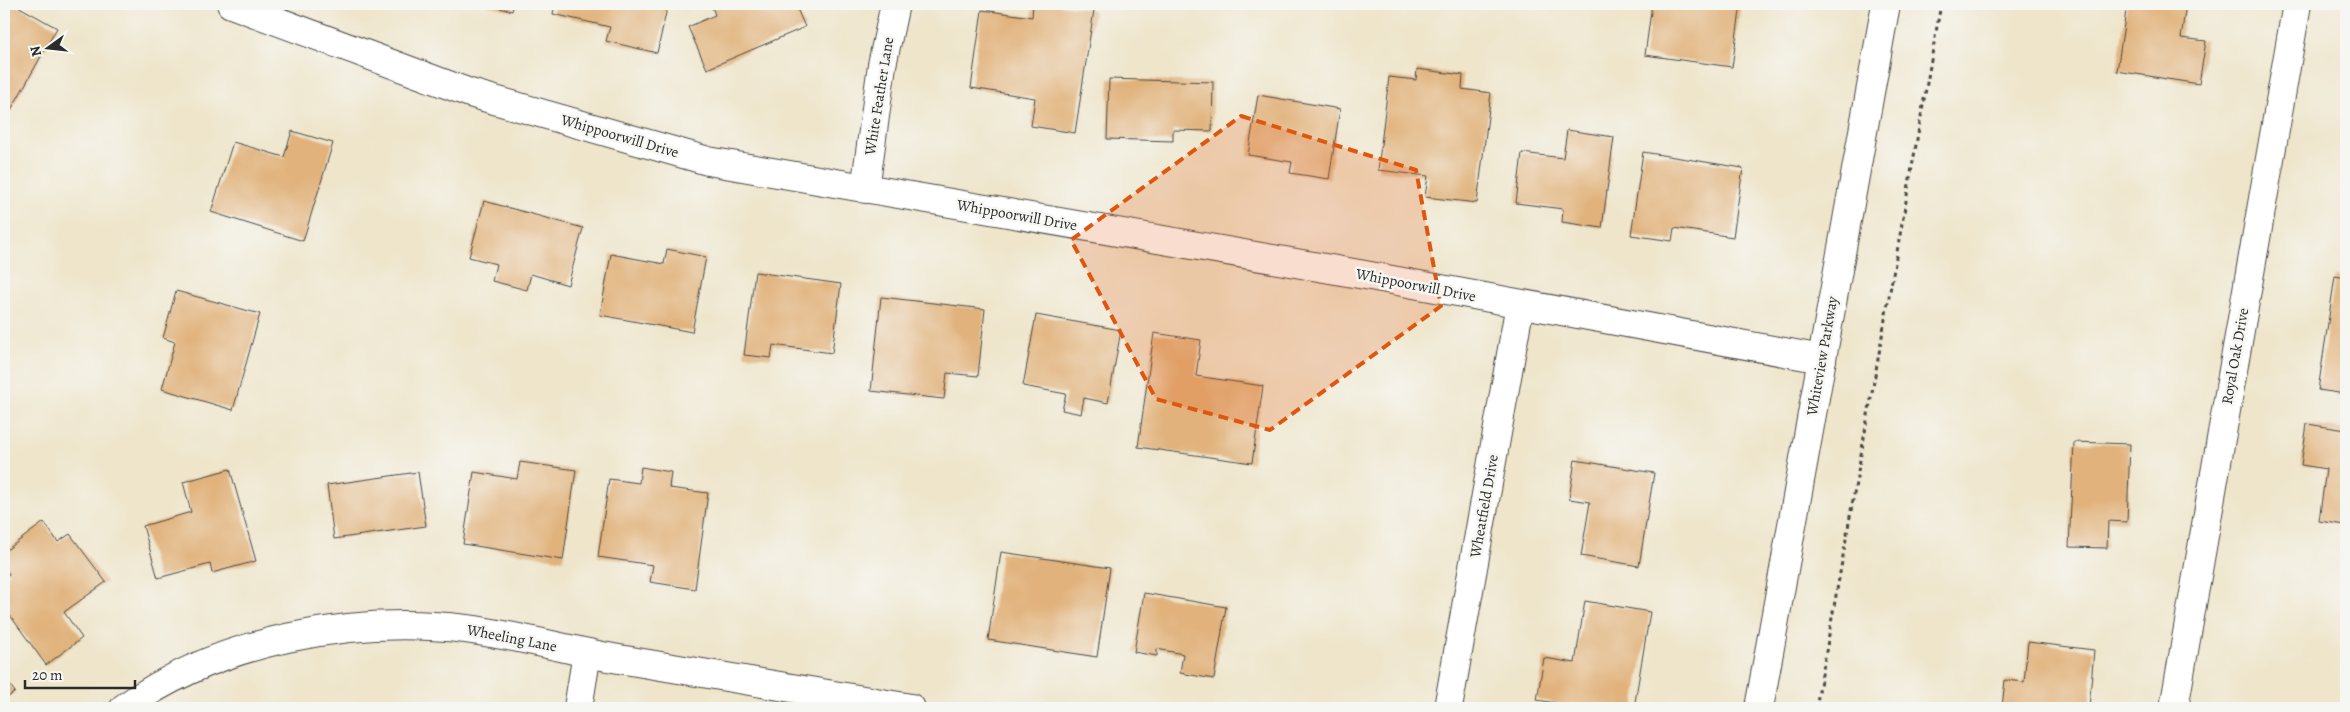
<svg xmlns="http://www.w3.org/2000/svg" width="2350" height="712" viewBox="0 0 2350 712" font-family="Alegreya,serif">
<rect width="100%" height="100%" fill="#f6f6f2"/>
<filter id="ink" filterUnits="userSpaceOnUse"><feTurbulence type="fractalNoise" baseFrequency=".02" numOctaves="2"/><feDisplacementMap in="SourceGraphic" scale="10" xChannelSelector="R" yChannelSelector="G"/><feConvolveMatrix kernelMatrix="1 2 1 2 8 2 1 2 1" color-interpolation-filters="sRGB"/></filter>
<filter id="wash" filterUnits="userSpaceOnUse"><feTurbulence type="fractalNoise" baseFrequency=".0096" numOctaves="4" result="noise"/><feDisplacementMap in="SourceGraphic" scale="20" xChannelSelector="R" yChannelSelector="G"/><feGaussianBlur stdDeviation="1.12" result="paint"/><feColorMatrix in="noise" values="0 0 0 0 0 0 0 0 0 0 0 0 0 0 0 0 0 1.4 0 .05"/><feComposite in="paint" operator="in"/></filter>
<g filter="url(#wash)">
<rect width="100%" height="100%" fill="#eee5cb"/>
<g id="blocks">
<g fill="#e1b27b">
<polygon points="4,4 14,4 57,28 7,117 4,115"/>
<polygon points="483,4 514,4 512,11"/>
<polygon points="555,4 668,4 657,53 606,41 610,27 553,14"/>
<polygon points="711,4 795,4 805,27 707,69 688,27 715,15"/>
<polygon points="1033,4 1053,4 1094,10 1075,133 1031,126 1035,98 971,88 982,10 1032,17"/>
<polygon points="1652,4 1741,4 1732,67 1645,55"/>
<polygon points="2127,4 2186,4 2181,38 2206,41 2199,84 2117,71"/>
<polygon points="1417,69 1463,75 1462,89 1491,93 1477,203 1425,197 1428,176 1378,170 1389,77 1416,80"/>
<polygon points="1109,79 1213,82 1212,131 1173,130 1173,141 1107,139"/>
<polygon points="1258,95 1340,109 1329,179 1290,173 1292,162 1248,155"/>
<polygon points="1567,130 1614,137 1602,228 1562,222 1563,209 1516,203 1522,153 1563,158"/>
<polygon points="292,131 333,143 303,241 211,212 233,142 284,157"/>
<polygon points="1643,152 1743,168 1733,237 1674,228 1672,241 1631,235"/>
<polygon points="484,201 583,228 568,285 531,274 527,290 492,281 496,264 469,257"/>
<polygon points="667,249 706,257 692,332 600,315 611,254 664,264"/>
<polygon points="755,272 841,284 832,353 773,345 771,358 744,355"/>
<polygon points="2335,276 2346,278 2346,394 2318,390"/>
<polygon points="176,291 260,314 233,410 162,389 175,342 163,338"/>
<polygon points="881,297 985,309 978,376 947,373 944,399 871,391"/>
<polygon points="1036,315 1121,330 1108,403 1084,398 1081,414 1062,410 1066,394 1023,386"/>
<polygon points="1154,333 1201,340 1196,376 1263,386 1252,463 1138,447"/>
<polygon points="2307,424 2346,430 2346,525 2319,521 2326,469 2301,465"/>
<polygon points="2074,442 2130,444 2127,522 2108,521 2107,548 2069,547"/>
<polygon points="1575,460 1654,473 1639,566 1581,556 1590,502 1569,499"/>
<polygon points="520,462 576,470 563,560 463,544 474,472 517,479"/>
<polygon points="641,467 671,472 669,488 708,493 695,589 650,582 653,565 598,557 609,479 639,483"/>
<polygon points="230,469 256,561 212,573 210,564 158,578 143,526 191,512 183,482"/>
<polygon points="418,472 426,526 334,539 327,485"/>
<polygon points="44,522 58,542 70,534 106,582 64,612 82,638 46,665 4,607 4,578 9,574 4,567 4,552"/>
<polygon points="1001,552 1110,568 1097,657 988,640"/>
<polygon points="1144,593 1226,607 1214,679 1180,673 1183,654 1157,649 1157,656 1134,652"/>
<polygon points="1585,601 1650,612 1634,708 1587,708 1537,700 1544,658 1575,663"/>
<polygon points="2028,642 2094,650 2089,708 2002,707 2005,680 2024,682"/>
<polygon points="4,677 15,692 4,700"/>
</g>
</g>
</g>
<g filter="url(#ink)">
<use href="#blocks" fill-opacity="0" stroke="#484743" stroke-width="1"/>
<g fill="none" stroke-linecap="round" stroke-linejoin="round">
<g stroke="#484743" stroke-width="30">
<g id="street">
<polyline points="865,189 882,65 895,4"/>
<path d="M 124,708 C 219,640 352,615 466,629 C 515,635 564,649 613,658 C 712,675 812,691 911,708"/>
<polyline points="578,708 587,653"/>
<polyline points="1448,708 1520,304"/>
<polyline points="2174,708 2297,4"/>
</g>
</g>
<g stroke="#484743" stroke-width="30">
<g id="secondary">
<polyline points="231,4 470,93 708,161 1365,275 1822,359"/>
<polyline points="1759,708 1886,4"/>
</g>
</g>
<polyline stroke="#484743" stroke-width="3" stroke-dasharray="4 4" stroke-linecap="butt" points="1816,708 1941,4"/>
<use href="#street" stroke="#fff" stroke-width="28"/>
<use href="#secondary" stroke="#fff" stroke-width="28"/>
</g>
</g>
<path fill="#df570e" fill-opacity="0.2" stroke="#df570e" stroke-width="4" stroke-dasharray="10 6" stroke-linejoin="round" d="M 1241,116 L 1416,170 L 1441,306 L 1270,430 L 1156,399 L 1071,240 Z"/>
<g text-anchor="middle" stroke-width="5" stroke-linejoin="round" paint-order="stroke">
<g font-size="15" fill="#2b2b2b" stroke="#f6f6f2">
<text transform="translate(879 96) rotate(-81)" y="5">White Feather Lane</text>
<text transform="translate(620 136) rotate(16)" y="5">Whippoorwill Drive</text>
<text transform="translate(1017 215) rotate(10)" y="5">Whippoorwill Drive</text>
<text transform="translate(1416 285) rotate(11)" y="5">Whippoorwill Drive</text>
<text transform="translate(1822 356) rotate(-80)" y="5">Whiteview Parkway</text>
<text transform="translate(2235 356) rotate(-80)" y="5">Royal Oak Drive</text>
<text transform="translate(1484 506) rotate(-80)" y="5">Wheatfield Drive</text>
<text transform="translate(512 638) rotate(11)" y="5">Wheeling Lane</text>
</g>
</g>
<rect width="2350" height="712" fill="none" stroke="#f6f6f2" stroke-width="20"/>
<g transform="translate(48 48) rotate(255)" stroke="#f6f6f2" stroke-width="4" paint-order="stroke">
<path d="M0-4L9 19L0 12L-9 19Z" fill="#2b2b2b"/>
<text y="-8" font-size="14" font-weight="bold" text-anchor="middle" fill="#2b2b2b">N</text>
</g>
<path d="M25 680v8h110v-8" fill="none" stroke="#2b2b2b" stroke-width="2.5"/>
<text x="32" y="680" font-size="15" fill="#2b2b2b" stroke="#f6f6f2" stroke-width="4" paint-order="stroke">20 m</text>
</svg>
